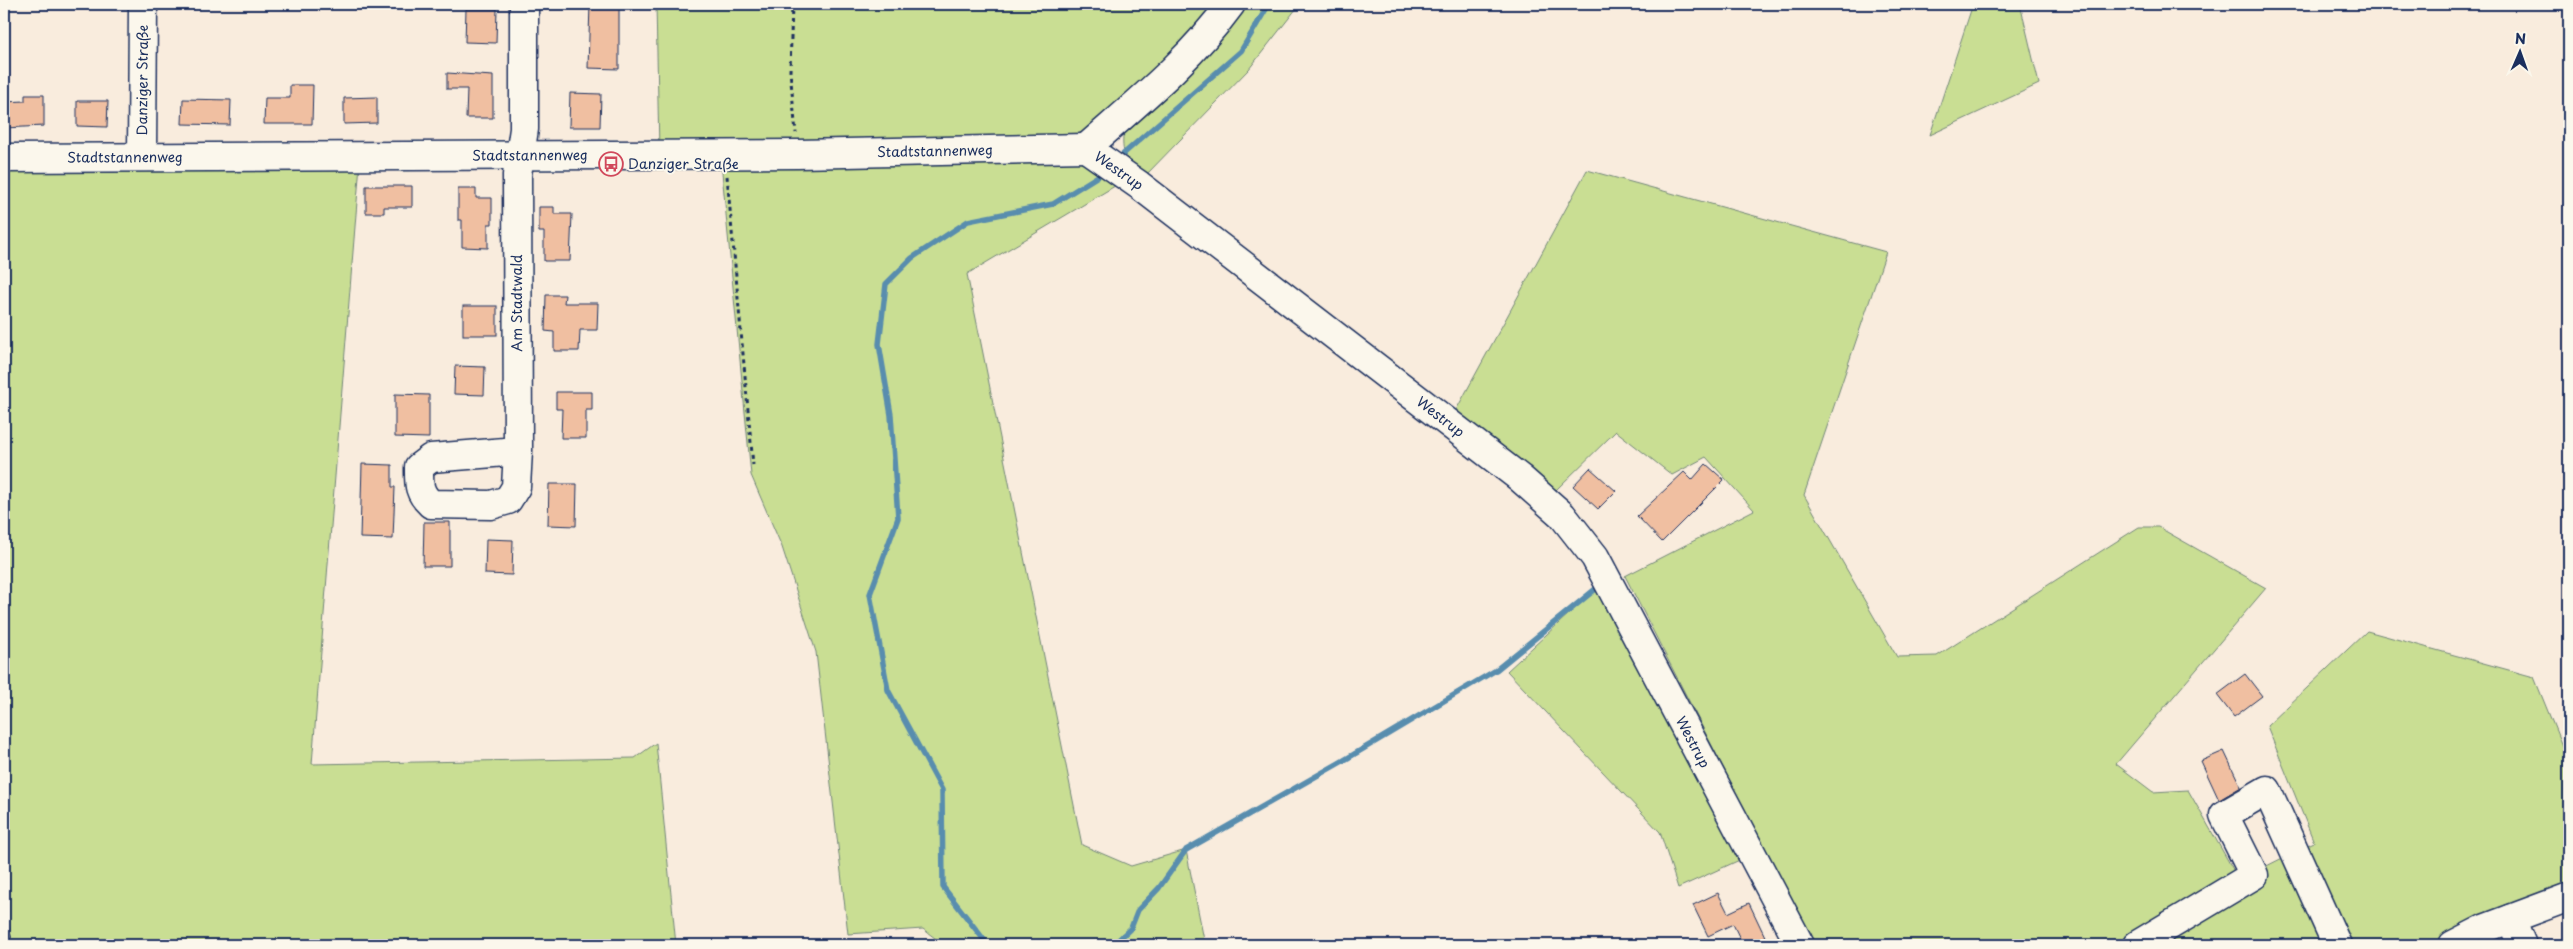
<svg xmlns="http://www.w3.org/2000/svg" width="2573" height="949" viewBox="0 0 2573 949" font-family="'Playpen Sans',sans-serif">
<rect width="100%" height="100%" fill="#f9ecdd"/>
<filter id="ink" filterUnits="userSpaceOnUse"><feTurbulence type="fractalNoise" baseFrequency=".02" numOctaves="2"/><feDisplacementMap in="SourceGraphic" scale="10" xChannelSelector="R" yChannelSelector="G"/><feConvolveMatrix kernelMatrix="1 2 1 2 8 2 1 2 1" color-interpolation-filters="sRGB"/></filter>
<g filter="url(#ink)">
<g fill="#c9de93" stroke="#728678">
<polygon points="656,4 1218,4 1171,64 1096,128 1071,138 659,151"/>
<path d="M 1240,4 L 1300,4 L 1249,69 L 1145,176 C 1126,159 1120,156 1124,129 Z"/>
<polygon points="1973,4 2020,4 2039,84 1930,135"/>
<polygon points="1081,158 1120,183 967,274 1082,845 1131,866 1186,850 1205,945 944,945 923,929 848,934 816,652 782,547 751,475 721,162"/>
<polygon points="360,164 312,764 635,758 656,743 676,945 4,945 4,165"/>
<polygon points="1587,170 1886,252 1804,495 1897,657 1937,656 2139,527 2158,527 2266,588 2116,764 2153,792 2188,790 2239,880 2314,842 2267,726 2367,631 2534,677 2562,746 2569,746 2569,884 2447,945 1814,945 1625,576 1754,510 1706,457 1672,475 1616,431 1556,490 1455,412"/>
<polygon points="1598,587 1744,858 1678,888 1660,832 1507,671"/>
</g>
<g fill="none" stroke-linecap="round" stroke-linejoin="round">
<g stroke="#598dae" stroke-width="5.5">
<polyline points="1121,156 1241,51 1269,4"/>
<polyline points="988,945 943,887 942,790 888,690 870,594 898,518 891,415 879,344 886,284 912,258 968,221 1053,204 1098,176"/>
<polyline points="1113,945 1131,928 1138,910 1159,888 1186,850 1341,762 1496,670 1598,587"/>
</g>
</g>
<g fill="#f0bfa1" stroke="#1b2f5e">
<polygon points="590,4 619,4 619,69 588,68"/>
<polygon points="466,9 497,9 496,43 465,42"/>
<polygon points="447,73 493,76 493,118 466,118 467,89 447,89"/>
<polygon points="290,85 313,85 312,124 264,124 265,98 290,98"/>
<polygon points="570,93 601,94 600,127 569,127"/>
<polygon points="25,95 44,95 44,126 4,128 4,102 25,101"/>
<polygon points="377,97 377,123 344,124 344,98"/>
<polygon points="183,99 231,100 230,125 182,124"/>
<polygon points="77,101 108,101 107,127 77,126"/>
<polygon points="366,186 412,186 412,207 384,207 384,213 366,213"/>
<polygon points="458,189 476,189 476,198 492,198 492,224 488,224 488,248 462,247 462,220 458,220"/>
<polygon points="539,207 554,207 554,214 572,214 570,261 544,261 544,232 539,232"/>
<polygon points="546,295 565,295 564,303 598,303 597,330 580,330 579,351 554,351 554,332 545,331"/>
<rect x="463" y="306" width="34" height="29"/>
<polygon points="455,366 485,367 484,395 454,394"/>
<polygon points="556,392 592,392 592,410 586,410 586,438 561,438 562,409 556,409"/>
<polygon points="395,394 429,395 429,438 395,437"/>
<polygon points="362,464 392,465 392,487 395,487 393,539 360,538"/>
<polygon points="1706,464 1724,480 1662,542 1637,516 1684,472 1692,480"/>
<polygon points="1590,468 1616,491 1598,509 1573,486"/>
<polygon points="549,484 577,484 576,526 548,525"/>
<polygon points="424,522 450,522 450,566 423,566"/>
<polygon points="486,539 513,540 512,575 485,574"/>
<polygon points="2245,674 2262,696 2234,717 2217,695"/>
<polygon points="2224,751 2241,787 2219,800 2201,761"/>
<polygon points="1718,893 1728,913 1749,903 1769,945 1743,945 1733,924 1708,936 1693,905"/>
</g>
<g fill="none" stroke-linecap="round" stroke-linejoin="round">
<g stroke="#1b2f5e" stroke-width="31">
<g id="minor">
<path id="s1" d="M 1086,148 L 1139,185 L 1520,478 L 1562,515 L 1595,557 L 1800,945"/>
<path d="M 1086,148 C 1138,102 1190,60 1231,4"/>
<path id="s2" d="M 142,156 L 143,4"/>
<path id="s3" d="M 4,158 L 798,154 L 1086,148"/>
<path d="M 518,451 L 431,458 L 419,467 C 419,484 418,492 431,504 L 491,505 L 508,500 L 516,487 L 518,451 L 517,175 L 524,129 L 524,4"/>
<polyline points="2511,919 2522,945"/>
<polyline points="2137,945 2254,875 2224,815 2267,790 2337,945"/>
<polyline points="2453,945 2486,928 2569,897"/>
</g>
</g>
<g stroke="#1b2f5e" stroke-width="3" stroke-dasharray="4 4" stroke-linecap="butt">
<polyline points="792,4 790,71 796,133"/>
<polyline points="727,176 753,465"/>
<polyline points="4,911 12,945"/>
</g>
<use href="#minor" stroke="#fbf7ec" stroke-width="28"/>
</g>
</g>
<defs>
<g id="bus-ring" transform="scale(1.25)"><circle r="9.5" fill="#fbf7ec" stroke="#d1495b" stroke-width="1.5"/><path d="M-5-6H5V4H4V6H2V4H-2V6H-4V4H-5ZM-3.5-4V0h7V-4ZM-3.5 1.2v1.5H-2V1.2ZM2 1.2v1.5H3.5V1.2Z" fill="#d1495b"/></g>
</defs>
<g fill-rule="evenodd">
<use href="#bus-ring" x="611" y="164"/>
</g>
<g text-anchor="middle" stroke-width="4" stroke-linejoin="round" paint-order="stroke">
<g font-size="14" fill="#1b2f5e" stroke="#fbf7ec">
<text dy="5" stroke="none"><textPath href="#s2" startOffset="76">Danziger Straße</textPath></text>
<text dy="5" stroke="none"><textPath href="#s3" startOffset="931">Stadtstannenweg</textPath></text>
<text dy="5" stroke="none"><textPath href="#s3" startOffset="526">Stadtstannenweg</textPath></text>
<text dy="5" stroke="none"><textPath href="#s3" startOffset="121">Stadtstannenweg</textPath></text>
<text dy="5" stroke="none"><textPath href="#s1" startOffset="40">Westrup</textPath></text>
<text transform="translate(517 303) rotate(-90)" y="5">Am Stadtwald</text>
<text dy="5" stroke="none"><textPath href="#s1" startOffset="445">Westrup</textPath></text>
<text dy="5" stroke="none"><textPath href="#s1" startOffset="864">Westrup</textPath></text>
</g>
<g font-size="14" fill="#1b2f5e" stroke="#fbf7ec" text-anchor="start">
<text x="628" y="169">Danziger Straße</text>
</g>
</g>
<rect width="2573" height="949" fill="none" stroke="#fbf7ec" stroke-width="20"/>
<rect x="10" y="10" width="2553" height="929" fill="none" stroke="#1b2f5e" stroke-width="2" filter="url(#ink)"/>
<g transform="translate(2520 52) rotate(2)" stroke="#fbf7ec" stroke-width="4" paint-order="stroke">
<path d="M0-4L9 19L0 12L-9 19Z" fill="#1b2f5e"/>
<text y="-8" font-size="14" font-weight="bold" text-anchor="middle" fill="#1b2f5e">N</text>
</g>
</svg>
